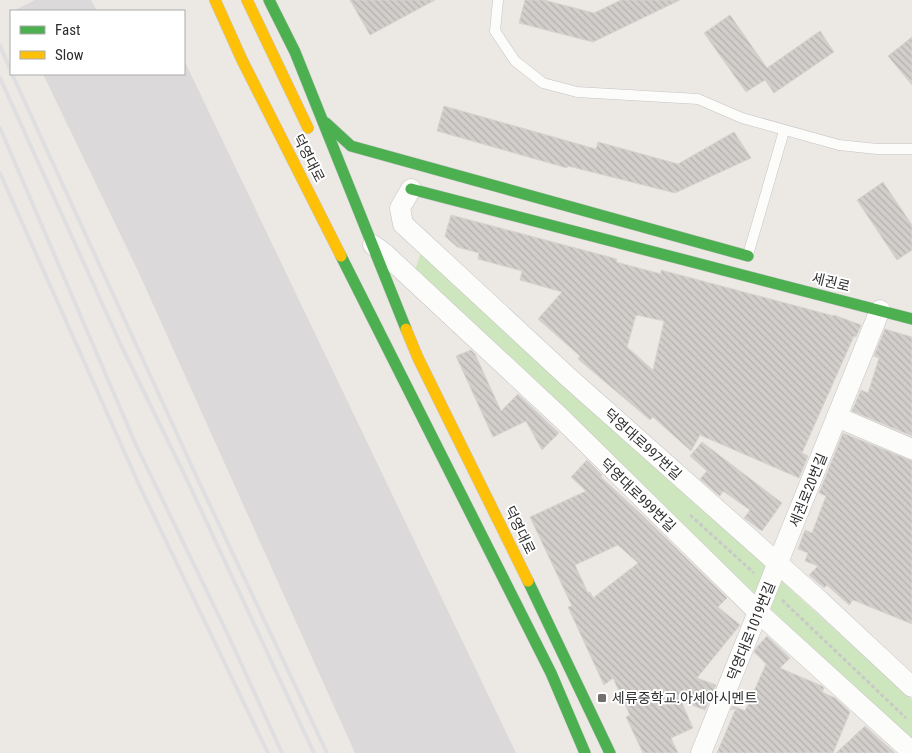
<svg xmlns="http://www.w3.org/2000/svg" width="912" height="753" viewBox="0 0 912 753" font-family="'Roboto Condensed','Noto Sans KR',sans-serif">
<defs>
<pattern id="building-back-hatch" width="6" height="6" patternUnits="userSpaceOnUse" patternTransform="scale(1.25)"><rect width="6" height="6" fill="#d1cecb"/><path d="M-1 5l2 2M0 0l6 6M5-1l2 2" fill="none" stroke="#b4b1af"/></pattern>
</defs>
<rect width="100%" height="100%" fill="#ece8e4"/>
<g fill="#dcd9db">
<polygon points="35,0 91,0 97,11 13,11"/>
<polygon points="184,60 516,753 355,753 138,271 43,74 184,74"/>
</g>
<polygon fill="#cee6be" points="421,252 912,700 912,744 539,388 414,273"/>
<g fill="url(#building-back-hatch)" stroke="#d7d4d0" fill-rule="evenodd">
<polygon points="350,0 435,0 370,35"/>
<polygon points="525,0 544,0 594,13 621,0 680,0 593,42 519,23"/>
<polygon points="730,15 767,68 820,31 834,52 774,93 765,80 746,92 704,33"/>
<polygon points="912,37 912,85 888,56"/>
<polygon points="444,106 596,149 598,142 678,164 734,132 751,158 675,193 568,166 567,168 437,131"/>
<polygon points="883,182 912,225 912,250 897,260 857,200"/>
<path d="M 451,215 L 617,259 L 616,262 L 661,274 L 661,270 L 834,316 L 834,315 L 861,325 L 856,337 L 854,336 L 802,453 L 808,456 L 799,478 L 700,435 L 691,451 L 653,417 L 650,420 L 578,359 L 580,356 L 538,319 L 562,292 L 520,280 L 522,271 L 478,259 L 479,253 L 457,247 L 445,236 ZM 636,315 L 664,321 L 653,370 L 627,347 Z"/>
<polygon points="885,329 912,337 912,436 852,411 861,390 868,393 879,358 874,356"/>
<polygon points="471,350 475,354 501,411 518,394 559,433 542,450 526,421 493,437 456,356"/>
<polygon points="843,433 912,461 912,624 853,600 849,605 827,585 824,588 809,575 818,566 805,561 808,553 798,549 805,530 812,533 826,496 819,493"/>
<polygon points="702,442 782,503 762,531 744,518 750,510 723,491 720,496 700,479 707,471 690,456"/>
<path d="M 587,460 L 602,475 L 601,477 L 641,514 L 727,598 L 718,607 L 740,625 L 697,678 L 716,685 L 705,710 L 681,701 L 693,728 L 671,738 L 678,753 L 643,753 L 626,717 L 630,715 L 613,678 L 604,685 L 568,607 L 572,606 L 530,517 L 586,491 L 571,477 ZM 618,545 L 638,563 L 593,598 L 590,592 L 588,593 L 575,565 Z"/>
<polygon points="767,636 790,658 780,668 822,686 824,688 822,692 835,698 850,712 833,753 717,753 736,708 731,710 733,706 745,711 766,664 754,652 757,647"/>
<polygon points="865,726 895,753 836,753"/>
</g>
<g fill="none" stroke-linecap="round" stroke-linejoin="round">
<g stroke="#c5c4c5" stroke-width="11">
<g id="lane">
<polyline points="498,0 495,31 515,61 543,83 577,92 698,99 742,118 839,145 877,149 912,149"/>
<polyline points="748,255 784,131"/>
</g>
</g>
<g stroke="#c5c4c5" stroke-width="21">
<g id="street">
<polyline points="411,189 400,208 403,224 568,377 820,601 912,687"/>
<polyline points="373,245 384,253 559,416 758,612 912,752"/>
<polyline points="837,417 912,449"/>
<polyline points="701,753 880,310"/>
</g>
</g>
<g stroke="#c5c4c5" stroke-width="12">
<g id="fast">
<polyline points="269,0 295,52 406,329"/>
<polyline points="326,123 351,146 748,256"/>
<polyline points="411,189 912,319"/>
<polyline points="341,256 551,673 585,753"/>
<polyline points="528,581 610,753"/>
</g>
</g>
<g stroke="#c5c4c5" stroke-width="12">
<g id="slow">
<polyline points="215,0 242,60 341,256"/>
<polyline points="247,0 308,128"/>
<polyline points="406,329 418,358 528,581"/>
</g>
</g>
<g stroke="#c9c9c8" stroke-width="3" stroke-dasharray="4 2.5" stroke-linecap="butt">
<polyline points="690,515 754,573"/>
<polyline points="782,600 906,718"/>
</g>
<use href="#lane" stroke="#fcfcfb" stroke-width="10"/>
<use href="#street" stroke="#fcfcfb" stroke-width="20"/>
<use href="#fast" stroke="#4caf50" stroke-width="11"/>
<use href="#slow" stroke="#ffc107" stroke-width="11"/>
<g stroke="#dfdfe1" stroke-width="4">
<polyline points="0,46 11,71"/>
<polyline points="12,74 200,484 327,753"/>
<polyline points="0,78 120,343 187,480 314,753"/>
<polyline points="0,128 136,445 229,637 282,753"/>
<polyline points="0,173 140,487 268,753"/>
</g>
</g>
<rect fill="#706f6e" stroke="#fff" stroke-width="2" x="597" y="693" width="10" height="10" rx="2.5"/>
<g text-anchor="middle" stroke-width="4" stroke-linejoin="round" paint-order="stroke">
<g font-size="14" fill="#2e2e2e" stroke="#fff">
<text transform="translate(309 158) rotate(63)" y="5">덕영대로</text>
<text transform="translate(831 282) rotate(14)" y="5">세권로</text>
<text transform="translate(643 444) rotate(42)" y="5">덕영대로997번길</text>
<text transform="translate(808 490) rotate(-68)" y="5">세권로20번길</text>
<text transform="translate(638 495) rotate(44)" y="5">덕영대로999번길</text>
<text transform="translate(520 530) rotate(64)" y="5">덕영대로</text>
<text transform="translate(751 631) rotate(-68)" y="5">덕영대로1019번길</text>
</g>
<g font-size="14" fill="#2e2e2e" stroke="#fff" text-anchor="start">
<text x="612" y="703">세류중학교.아세아시멘트</text>
</g>
</g>
<rect x="10" y="10" width="175" height="65" fill="#ffffff" stroke="#ababab"/>
<rect x="20" y="26" width="25" height="8" fill="#4caf50" stroke="#ababab"/>
<text x="55" y="35" font-size="15" fill="#2e2e2e">Fast</text>
<rect x="20" y="51" width="25" height="8" fill="#ffc107" stroke="#ababab"/>
<text x="55" y="60" font-size="15" fill="#2e2e2e">Slow</text>
</svg>
